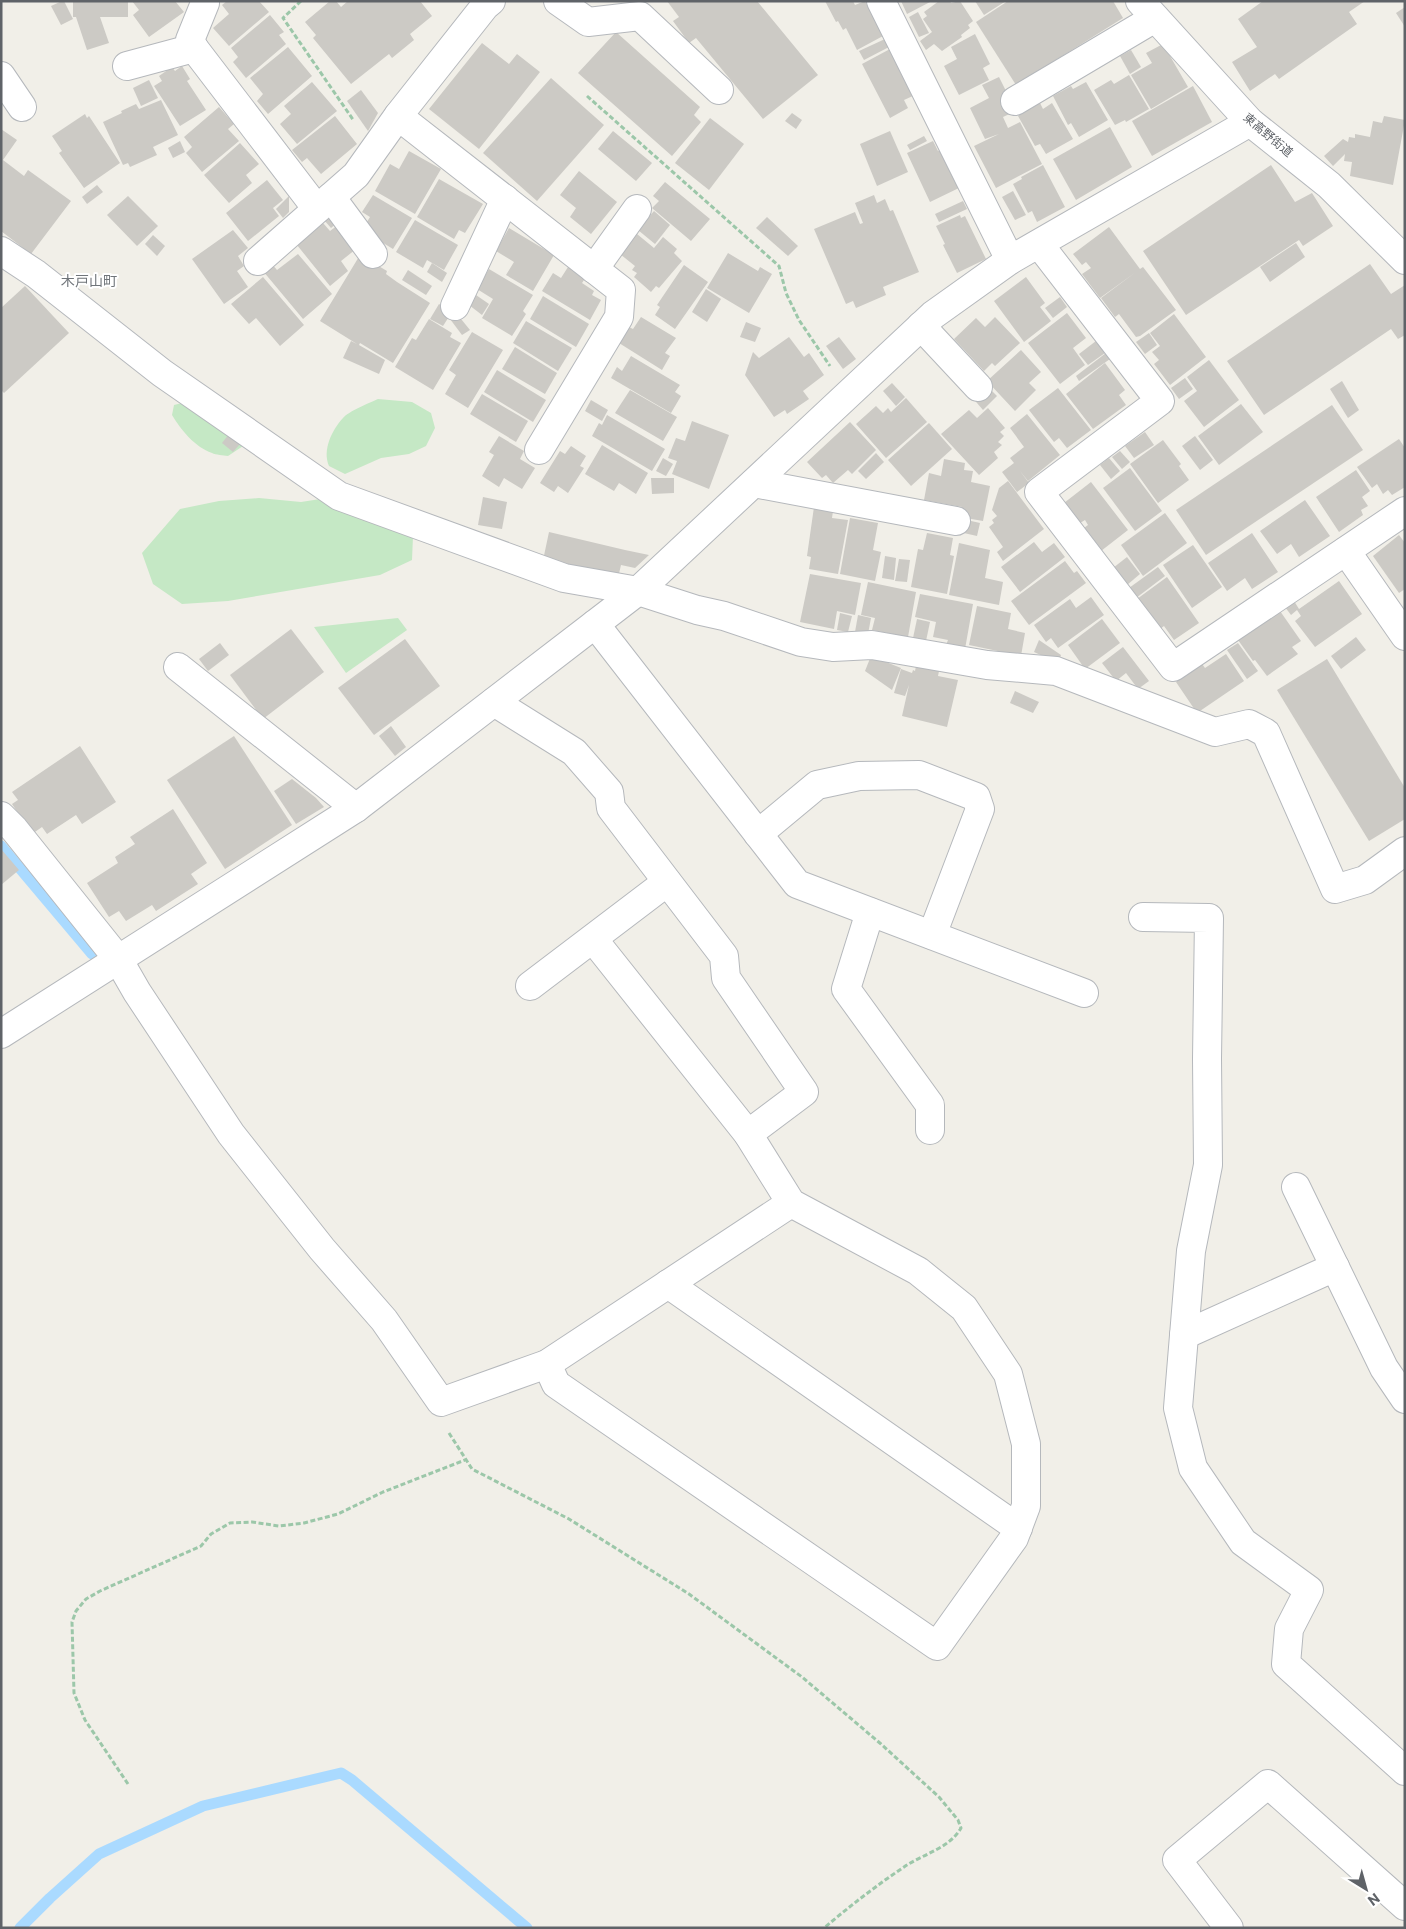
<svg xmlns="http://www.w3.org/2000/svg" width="1406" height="1929" viewBox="0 0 1406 1929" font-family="Commissioner,'Noto Sans JP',sans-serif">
<rect width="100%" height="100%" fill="#f1efe8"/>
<g fill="#c5e8c5">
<path d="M 202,398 L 249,442 L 228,456 C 223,455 216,455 212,453 C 195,447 181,430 172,415 L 174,405 Z"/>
<path d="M 378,399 L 412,402 L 431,413 L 435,428 L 426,446 L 409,454 L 381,458 L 345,474 L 329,466 C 322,450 332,430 343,418 C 349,411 369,403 378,399 Z"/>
<polygon points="346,495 413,536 412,560 380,575 228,601 182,604 153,584 142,553 180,509 219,501 259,498 301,502"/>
<polygon points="398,618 407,630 346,673 314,627"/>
</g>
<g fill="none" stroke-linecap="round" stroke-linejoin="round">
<g stroke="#aadaff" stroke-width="11">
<polyline points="1,846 92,954"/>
<polyline points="20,1928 50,1898 99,1854 203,1806 341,1773 352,1780 527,1928"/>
</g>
</g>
<g fill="#cccac5">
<polygon points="62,1 64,1 73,19 61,25 51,6"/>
<polygon points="73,1 128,1 128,17 100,17 109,43 87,50 76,17 73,17"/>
<polygon points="132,1 175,1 184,12 149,37 133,15 139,10"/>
<polygon points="227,1 259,1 269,12 229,46 213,28 229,14 222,5"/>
<polygon points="330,1 336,1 341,7 348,1 420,1 432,16 410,34 414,40 392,58 389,54 351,84 313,38 316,35 305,22"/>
<polygon points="667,1 757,1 818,75 763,119 696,38 689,43 673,21 679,17"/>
<polygon points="825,1 853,1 855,5 865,1 883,36 857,50 846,28 843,30 838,21 836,22"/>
<polygon points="901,1 932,1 907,14"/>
<polygon points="939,1 950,1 951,3 960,1 973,21 968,25 970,28 961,35 962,37 942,51 934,44 926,50 920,41 932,32 923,19 927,16 924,12"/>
<polygon points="975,1 1006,1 984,15"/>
<polygon points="1008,1 1113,1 1123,18 1016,85 976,22"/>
<polygon points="1263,1 1365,1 1349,12 1357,24 1279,79 1275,74 1250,91 1232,62 1257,47 1238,19"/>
<polygon points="1405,7 1405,27 1396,13"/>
<polygon points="918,12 929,33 919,37 909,17"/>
<polygon points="270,15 284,32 279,35 286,44 246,78 233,62 238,57 231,48"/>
<polygon points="616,32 700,107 694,115 701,122 672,156 578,73"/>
<polygon points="975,34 990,64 983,68 989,80 959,95 944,66 957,59 951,47"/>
<polygon points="885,39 889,47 864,60 859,51"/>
<polygon points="482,43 509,64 517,54 540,72 479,149 429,109"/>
<polygon points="1163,44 1188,87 1151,109 1131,75 1152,63 1146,53"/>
<polygon points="288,47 312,76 268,114 257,101 263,94 250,78"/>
<polygon points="890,49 915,95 904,100 908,108 890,118 862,64"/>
<polygon points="1131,50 1141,67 1130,74 1120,56"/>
<polygon points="182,66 190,79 187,81 206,110 180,126 154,86 162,81 159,76 172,67 175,71"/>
<polygon points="1129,75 1149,109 1126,122 1125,120 1115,125 1094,90 1111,80 1114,84"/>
<polygon points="999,77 1016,111 1003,117 1008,128 1020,122 1042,164 996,188 974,146 999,134 985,139 970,108 989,98 982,85"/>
<polygon points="551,78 604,125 537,201 483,153"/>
<polygon points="149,80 158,98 141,106 133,88"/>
<polygon points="312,82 337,111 297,144 280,124 291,114 284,106"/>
<polygon points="1086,82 1108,120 1079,137 1071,123 1068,125 1053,96 1071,86 1073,89"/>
<polygon points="1193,86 1212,122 1152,156 1132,121"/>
<polygon points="361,90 378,113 368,131 347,101"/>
<polygon points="161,100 178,135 153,147 157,155 130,167 128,163 123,165 103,122 122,113 121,111 136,104 139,109"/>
<polygon points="1040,103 1043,109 1052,103 1073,139 1046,154 1040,144 1035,146 1018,116"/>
<polygon points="219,107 234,124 228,129 239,141 202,172 186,153 192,147 184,137"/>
<polygon points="792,113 802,120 796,129 785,121"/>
<polygon points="85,114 87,118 89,116 120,163 84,188 59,153 62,151 52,136"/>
<polygon points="335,116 357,144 321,174 307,158 302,162 292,150"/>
<polygon points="1384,116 1405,120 1393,185 1350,176 1352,162 1344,161 1345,154 1333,166 1324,156 1343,139 1348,142 1349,137 1355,138 1355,134 1370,137 1373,121 1382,123"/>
<polygon points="710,118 744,144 709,190 675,163"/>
<polygon points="1110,127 1132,167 1076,200 1053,159"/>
<polygon points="1,129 17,140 3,160 24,176 28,170 71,201 31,254 1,231"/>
<polygon points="613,131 652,163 636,181 598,149"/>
<polygon points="890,131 908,172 877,186 860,144"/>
<polygon points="924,136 927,141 910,150 907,145"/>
<polygon points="180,141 185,152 173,158 168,148"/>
<polygon points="933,141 938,151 942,149 961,187 930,202 907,153"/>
<polygon points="240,143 259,164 246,175 252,183 229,203 204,175"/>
<polygon points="409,151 441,169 415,214 375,191 390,164 399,169"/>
<polygon points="1043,165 1065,207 1037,222 1032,211 1028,213 1013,184 1022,179 1021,177"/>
<polygon points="1271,165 1295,202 1312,193 1333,226 1303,246 1299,240 1186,315 1143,251"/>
<polygon points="579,171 617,202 591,234 570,217 576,208 560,195"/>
<polygon points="439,179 483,204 465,233 459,230 454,239 417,217"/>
<polygon points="267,180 283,200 273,208 279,216 248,241 226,213"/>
<polygon points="665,182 710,219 691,241 652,208 659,201 653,196"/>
<polygon points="97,185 103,192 87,204 82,197"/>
<polygon points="1013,191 1026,215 1015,220 1002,197"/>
<polygon points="373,195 412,218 393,249 362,230 370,217 362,212"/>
<polygon points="874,195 877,203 885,199 890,211 893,210 919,272 883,287 886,295 856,308 853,301 846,304 814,229 855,212 860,224 863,223 855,203"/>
<polygon points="128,196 158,226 137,246 107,215"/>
<polygon points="289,196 289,212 283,218 276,209"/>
<polygon points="963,201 967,209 939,222 935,214"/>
<polygon points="654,211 670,225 655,244 638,230"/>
<polygon points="332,214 338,222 331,228 324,220"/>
<polygon points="960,215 961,218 965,216 986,259 957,273 943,245 945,244 936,226"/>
<polygon points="767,217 798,246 788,256 756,228"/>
<polygon points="415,220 458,245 444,270 427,260 423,268 396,252"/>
<polygon points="323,223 330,231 338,225 356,249 341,261 348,271 330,286 297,245"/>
<polygon points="1109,227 1140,269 1143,267 1176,310 1140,336 1136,337 1119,314 1115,317 1101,298 1136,272 1100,298 1082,274 1091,268 1086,262 1082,265 1073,254"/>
<polygon points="509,228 554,255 533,291 506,275 514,262 496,251"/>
<polygon points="233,230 248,248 238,256 244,266 237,271 248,287 224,304 192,259"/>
<polygon points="637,234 654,248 663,237 677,249 674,253 682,261 659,288 656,286 651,292 634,277 637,273 632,270 635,266 620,254"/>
<polygon points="153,235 165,246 157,256 145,244"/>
<polygon points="1296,243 1305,257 1270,282 1260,267"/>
<polygon points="728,253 758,271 760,267 772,274 749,313 707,288"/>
<polygon points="298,254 332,294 303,319 263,271 271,263 277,270"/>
<polygon points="360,255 387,271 386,274 397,282 430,303 393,363 360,343 359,345 385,360 379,374 343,358 351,341 357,344 320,321"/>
<polygon points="432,263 447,273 442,282 427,272"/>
<polygon points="1370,264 1391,294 1405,285 1405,335 1398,339 1391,329 1264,415 1227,361"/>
<polygon points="684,265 708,282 675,329 655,315 660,307 657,305"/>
<polygon points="568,267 586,277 582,283 594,291 592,295 601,300 590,320 542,291 553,273 561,278"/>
<polygon points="489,269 533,295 523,311 526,314 512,336 482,318 493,299 477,289"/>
<polygon points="408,270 432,286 426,295 402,280"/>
<polygon points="263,277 304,325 280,346 256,318 249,324 231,304"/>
<polygon points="1026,277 1045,303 1040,307 1051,321 1024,342 994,301"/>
<polygon points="25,286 69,333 4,393 1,390 1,308"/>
<polygon points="706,289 721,299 707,322 692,312"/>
<polygon points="476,295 489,304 482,315 469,305"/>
<polygon points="543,296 589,324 576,347 530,319"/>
<polygon points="1060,297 1067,307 1053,318 1045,308"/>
<polygon points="439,304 452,312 443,326 430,319"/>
<polygon points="1067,313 1086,338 1073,348 1085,365 1060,384 1028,343"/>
<polygon points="457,314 470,330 462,335 450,319"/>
<polygon points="1174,314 1206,357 1170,385 1154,364 1159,360 1152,352 1160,346 1150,333"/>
<polygon points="641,317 676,338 665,353 670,356 662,370 619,343 629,327 633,329"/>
<polygon points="995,317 1020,343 995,366 992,363 984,371 954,339 976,318 985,327"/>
<polygon points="429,319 452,333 450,337 461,343 433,390 395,367 412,338 416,340"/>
<polygon points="526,321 572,348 558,371 513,343"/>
<polygon points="746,322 761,328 755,342 740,337"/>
<polygon points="472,332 503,350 468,408 445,394 456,375 449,370"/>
<polygon points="1149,333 1157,345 1145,354 1136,342"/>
<polygon points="789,337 804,357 809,353 824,375 803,391 809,399 787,414 785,410 774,417 745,375 753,352 759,358"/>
<polygon points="839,337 856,359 843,369 826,346"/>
<polygon points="1096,341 1105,353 1088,365 1079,354"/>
<polygon points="515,347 557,373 545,394 502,369"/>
<polygon points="1021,350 1041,372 1029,383 1036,390 1015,411 987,381"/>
<polygon points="1106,353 1110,359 1079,381 1076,376"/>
<polygon points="631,356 680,385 675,392 681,396 671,413 611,378 617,367 622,371"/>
<polygon points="1209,360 1239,400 1204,427 1184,401 1197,391 1187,377"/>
<polygon points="1105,363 1125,390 1119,395 1126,405 1093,429 1066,394"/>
<polygon points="497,370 546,400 533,422 484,392"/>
<polygon points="1185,378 1193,389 1179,399 1171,388"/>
<polygon points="1342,381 1359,410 1348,418 1330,389"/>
<polygon points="892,383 905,397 896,406 883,391"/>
<polygon points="984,383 997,396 983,410 971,396"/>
<polygon points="1058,388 1091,430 1067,448 1059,438 1054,442 1029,410"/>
<polygon points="630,390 677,417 663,441 615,413"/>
<polygon points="482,394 528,421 516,442 470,414"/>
<polygon points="906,398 927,422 886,458 856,424 876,406 883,413 888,408 891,412"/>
<polygon points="591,400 608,410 602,421 585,411"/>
<polygon points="1241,404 1263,432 1219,465 1198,436"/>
<polygon points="1332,405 1363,450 1206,555 1176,510"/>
<polygon points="988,408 1005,428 1000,432 1004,436 998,442 1002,445 994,452 998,458 979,475 941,434 969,410 977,418"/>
<polygon points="1027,414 1060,455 1028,481 1020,471 1029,483 1017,492 1002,472 1014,463 1010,458 1024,447 1010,428"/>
<polygon points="607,415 665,449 652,471 592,436 599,423 602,425"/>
<polygon points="692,421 729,435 709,489 672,474 677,461 668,458 676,438 685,441"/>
<polygon points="850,422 876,450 852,474 848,470 833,483 826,475 822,478 807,462"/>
<polygon points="929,423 952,449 911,486 888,460"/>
<polygon points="1145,432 1154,445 1134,458 1125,446"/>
<polygon points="229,434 240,444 233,452 222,443"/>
<polygon points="499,436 524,451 520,459 535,468 522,489 504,478 499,487 482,476 494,455 489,452"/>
<polygon points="1195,436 1213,460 1200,470 1182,446"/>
<polygon points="1399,439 1405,448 1405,487 1392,495 1388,490 1383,494 1377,484 1372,488 1357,467"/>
<polygon points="1163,440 1181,464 1179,466 1189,480 1158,503 1130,464"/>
<polygon points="602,445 648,473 636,494 619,483 614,491 585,474"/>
<polygon points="571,446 586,456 580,466 584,468 568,493 558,486 554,492 540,483 560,451 565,454"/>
<polygon points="1120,451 1130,462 1122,469 1112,457"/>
<polygon points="876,453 884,462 866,479 858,471"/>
<polygon points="663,458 673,464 666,476 656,471"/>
<polygon points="1109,458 1120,471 1111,479 1100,465"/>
<polygon points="944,459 965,463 964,470 973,471 971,482 990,486 983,521 960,517 962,507 924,500 929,473 941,476"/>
<polygon points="1130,468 1162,511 1135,531 1103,488"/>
<polygon points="1356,470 1370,491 1362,497 1368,506 1361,510 1363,515 1339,532 1316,497"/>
<polygon points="651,478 674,478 674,493 652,494"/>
<polygon points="1008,481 1044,529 1003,561 997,552 1003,547 989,527 994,523 992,520 997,516 992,510 999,488"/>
<polygon points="1091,482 1128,530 1101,551 1084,528 1088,525 1085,520 1080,523 1064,503"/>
<polygon points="483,497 507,502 502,529 478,525"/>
<polygon points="1305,500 1330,536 1299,557 1291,544 1277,554 1260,531"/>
<polygon points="814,507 833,511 832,518 848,520 838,574 809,569 811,557 807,556"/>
<polygon points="1165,513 1187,543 1143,576 1121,545"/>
<polygon points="850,518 878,523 873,550 881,552 875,581 840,574"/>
<polygon points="958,518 980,523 977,536 955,531"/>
<polygon points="549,532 625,550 649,555 635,568 621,565 617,582 542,565"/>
<polygon points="927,533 953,538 950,555 954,556 947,594 911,587 918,549 923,550"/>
<polygon points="1252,533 1278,572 1252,589 1245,578 1227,591 1208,563"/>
<polygon points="1399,535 1405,543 1405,589 1399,593 1373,556"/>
<polygon points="1034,542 1042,552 1054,543 1065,557 1020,592 1001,567"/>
<polygon points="959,543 990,550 985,578 1003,582 999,605 949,595"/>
<polygon points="1193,545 1222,587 1192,608 1163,565"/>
<polygon points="885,556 896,558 894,580 882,578"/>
<polygon points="1127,557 1140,574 1127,585 1113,568"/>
<polygon points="899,559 910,560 907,582 895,581"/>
<polygon points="1065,561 1074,573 1077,571 1086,583 1029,625 1011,601"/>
<polygon points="1158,567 1165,576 1136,598 1129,588"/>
<polygon points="810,574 861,583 855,615 837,611 834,629 800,622"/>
<polygon points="1167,577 1199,623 1174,640 1164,626 1160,629 1137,599"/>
<polygon points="1339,581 1362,614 1315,647 1295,621 1301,616 1297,610 1291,615 1285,607 1294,601 1299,609"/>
<polygon points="868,582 916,592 908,637 872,630 875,618 861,615"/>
<polygon points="920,594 973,604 965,649 946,645 948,640 933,637 936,622 915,617"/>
<polygon points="1091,597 1104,615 1058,648 1051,638 1046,642 1034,625 1070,599 1076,608"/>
<polygon points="977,606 1011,613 1008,629 1025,633 1021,656 969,645"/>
<polygon points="1280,611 1301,641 1292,647 1298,654 1267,676 1255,660 1253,661 1238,640"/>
<polygon points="840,613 852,616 848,632 837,630"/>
<polygon points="858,615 871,618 868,634 855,632"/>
<polygon points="917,619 930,622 926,641 913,638"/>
<polygon points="1102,619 1120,643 1085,669 1068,645"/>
<polygon points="291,629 324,672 263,719 230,675"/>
<polygon points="1356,637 1366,650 1341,669 1331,656"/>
<polygon points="405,639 440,686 374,735 338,688"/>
<polygon points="1039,640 1061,655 1058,663 1034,652"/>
<polygon points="220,643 229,655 208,671 199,659"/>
<polygon points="1238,643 1258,671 1247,679 1227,650"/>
<polygon points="1123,647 1149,681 1138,689 1126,673 1116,681 1102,663"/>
<polygon points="1226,654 1244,681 1197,713 1176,682 1202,664 1205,668"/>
<polygon points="871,656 901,668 892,690 865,671"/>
<polygon points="1327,659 1405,788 1405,819 1369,841 1277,690"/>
<polygon points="916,666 939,671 938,676 958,680 947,727 902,716 909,685 905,696 894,693 901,669 912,673 913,670 915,671"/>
<polygon points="1015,691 1039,702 1033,713 1010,703"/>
<polygon points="391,726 406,747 395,756 379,736"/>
<polygon points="234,736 292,825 225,869 167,780"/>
<polygon points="80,746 116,802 82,824 76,815 47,834 42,827 32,834 12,804 18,800 12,792"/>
<polygon points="292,779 316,798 324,807 296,824 274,791"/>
<polygon points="173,809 207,863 191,874 198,884 156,911 152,905 126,921 119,911 109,917 87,883 118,863 115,857 135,844 130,837"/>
<polygon points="1,849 19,870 1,885"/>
</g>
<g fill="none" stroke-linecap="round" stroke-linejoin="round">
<g stroke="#b5b8bc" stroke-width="30">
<g id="minor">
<polyline points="558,1 588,22 640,16 719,90"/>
<polyline points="881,1 1010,260"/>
<polyline points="1140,1 1250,122 1329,185 1405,260"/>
<polyline points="194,48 190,40 205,3"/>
<polyline points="127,66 194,48 317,209"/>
<polyline points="1,76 22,107"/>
<polyline points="1015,101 1155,18"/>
<polyline points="398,116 621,290 619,317 539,450"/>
<polyline points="331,197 373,254"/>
<polyline points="1039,244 1160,401 1039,492 1173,667 1405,511"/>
<polyline points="1,251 36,274 162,373 339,496 564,578 638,591 697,610 724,616 801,642 833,647 872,645 987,665 1056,671 1215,732 1249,724 1266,733 1335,889 1365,880 1405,851"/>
<polyline points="258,261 356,175 398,116 485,6 491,1"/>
<polyline points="594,269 637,209"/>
<polyline points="455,306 505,199"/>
<polyline points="921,326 978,387"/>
<polyline points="754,483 956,521"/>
<polyline points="1346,551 1405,636"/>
<polyline points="595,624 797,884 1084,993"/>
<polyline points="178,667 356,808"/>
<polyline points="494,702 574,752 609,792 611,808 724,956 726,978 804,1092 748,1134"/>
<polyline points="1,816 14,829 118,959 137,992 231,1134 322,1249 384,1320 441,1402 547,1364 791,1203"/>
<polyline points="758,834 817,785 859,776 919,775 976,797 980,809 932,935"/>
<polyline points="870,912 846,989 930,1105 930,1130"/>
<polyline points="1143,917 1209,918 1207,1059 1208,1165 1191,1251 1178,1408 1193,1468 1243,1542 1309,1590 1289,1629 1286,1664 1405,1771"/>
<polyline points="530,986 667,882"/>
<polyline points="1,1034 356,808 638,591 933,315 1010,260 1250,122"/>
<polyline points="1296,1187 1384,1368 1405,1399"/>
<polyline points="668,1284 1018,1528"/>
<polyline points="1184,1335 1335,1267"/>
<polyline points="547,1364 556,1384 937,1646 1014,1538 1026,1506 1026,1444 1008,1374 964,1308 918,1271 791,1203 748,1134 593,939"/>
<polyline points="1229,1928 1177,1860 1268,1784 1405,1906"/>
</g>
</g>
<g stroke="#9cc7a9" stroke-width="3" stroke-dasharray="5 2.5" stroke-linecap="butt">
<polyline points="301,1 283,18 354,121"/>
<polyline points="587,96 779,266 786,293 799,320 830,366"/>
<path d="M 449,1433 L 472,1469 L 569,1519 L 689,1594 L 802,1677 L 881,1744 L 939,1797 L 958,1820 L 961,1828 C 950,1848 923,1854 904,1867 C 877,1885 850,1906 824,1928"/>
<polyline points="128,1784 85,1720 74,1693 72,1622 76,1611 86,1599 100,1591 201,1546 211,1534 230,1523 252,1522 279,1526 304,1523 338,1514 383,1492 465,1460"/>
</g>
<use href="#minor" stroke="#fff" stroke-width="28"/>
</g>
<g text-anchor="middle" stroke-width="4" stroke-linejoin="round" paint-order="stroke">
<g font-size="12" fill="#5f6368" stroke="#fff">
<text transform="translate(1268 135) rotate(40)" y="4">東高野街道</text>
</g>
<g font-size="14" fill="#70757a" stroke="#fff">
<text x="89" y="286">木戸山町</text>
</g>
</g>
<rect width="1406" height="1929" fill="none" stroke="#5f6368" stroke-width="5"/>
<g transform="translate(1366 1889) rotate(143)" stroke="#ffffff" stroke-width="4" paint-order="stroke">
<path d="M0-4L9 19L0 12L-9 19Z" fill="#5f6368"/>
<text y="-8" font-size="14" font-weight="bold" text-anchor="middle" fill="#5f6368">N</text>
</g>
</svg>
